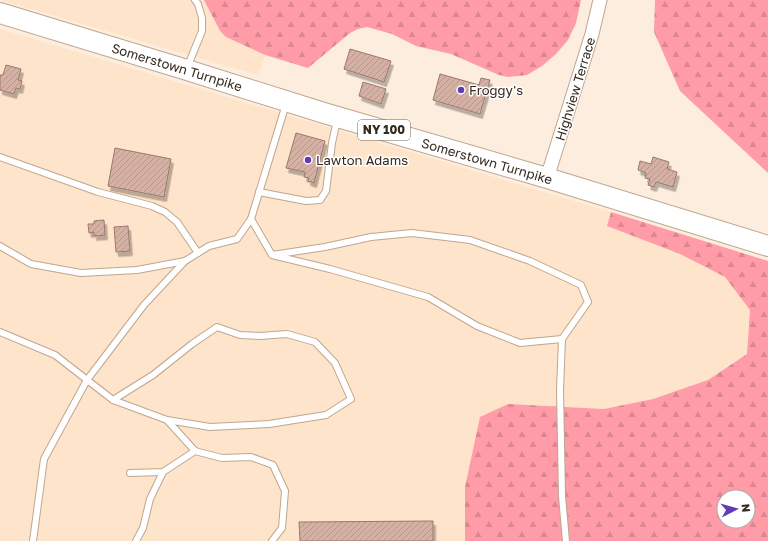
<svg xmlns="http://www.w3.org/2000/svg" width="768" height="541" viewBox="0 0 768 541" font-family="'Golos Text',sans-serif">
<defs>
<pattern id="forest-firs" width="22" height="20" patternUnits="userSpaceOnUse"><rect width="22" height="20" fill="#ff9ca8"/><path d="M5 1l3.5 6h-7zM16 11l3.5 6h-7z" fill="#db8690"/></pattern>
<pattern id="building-hatch" width="6" height="6" patternUnits="userSpaceOnUse"><rect width="6" height="6" fill="#d5b1a5"/><path d="M-1 1l2-2M0 6l6-6M5 7l2-2" fill="none" stroke="#b7988e"/></pattern>
<filter id="shadow"><feDropShadow dx="2.5" dy="4.5" stdDeviation="0" flood-color="#0004"/></filter>
</defs>
<rect width="100%" height="100%" fill="#fdedde"/>
<g fill="#fee4ca">
<polygon points="0,0 204,0 220,31 226,37 265,55 258,75"/>
<polygon points="0,29 611,212 607,226 680,254 725,277 750,310 747,354 708,380 653,399 604,409 508,404 465,487 465,541 0,541"/>
</g>
<g fill="url(#forest-firs)" fill-rule="evenodd">
<polygon points="204,0 581,0 576,23 568,40 556,54 542,66 527,75 508,77 499,75 451,54 416,46 392,34 367,27 358,29 350,33 308,68 265,55 226,37 220,31"/>
<polygon points="655,0 768,0 768,173 680,91 654,32"/>
<path d="M 611,212 L 768,261 L 768,541 L 465,541 L 465,487 L 480,417 L 508,404 L 604,409 L 653,399 L 708,380 L 747,354 L 750,310 L 725,277 L 680,254 L 607,226 ZM 724,497 L 748,497 L 748,521 L 724,521 Z"/>
</g>
<g fill="url(#building-hatch)" stroke="#9a786d" filter="url(#shadow)">
<polygon points="350,49 391,61 384,82 344,69"/>
<polygon points="6,65 21,69 18,80 22,81 20,89 16,88 14,94 0,90 0,75 3,75"/>
<polygon points="440,74 479,85 481,78 490,80 480,114 433,100"/>
<polygon points="363,82 386,89 381,104 359,96"/>
<polygon points="296,133 325,141 314,183 308,181 309,178 304,177 305,172 286,168"/>
<polygon points="115,148 171,159 164,197 108,186"/>
<polygon points="653,157 669,162 667,169 677,172 673,187 656,182 654,187 648,185 650,179 645,178 646,173 638,170 640,161 651,164"/>
<polygon points="104,220 105,235 94,236 94,232 89,233 88,224 94,224 94,221"/>
<polygon points="128,226 130,251 116,252 114,227"/>
<polygon points="433,521 433,541 300,541 299,522"/>
</g>
<g fill="none" stroke-linecap="round" stroke-linejoin="round">
<g stroke="#bfa68e" stroke-width="8">
<g id="lane">
<polyline points="187,68 202,31 202,18 198,4 195,0"/>
<polyline points="0,157 98,192 152,206 165,212 177,222 198,253"/>
<polyline points="259,192 306,201 320,200 326,191 332,143 337,120"/>
<polyline points="251,219 272,255 330,269 428,297 477,326 520,343 562,339 588,302 581,285 530,261 470,240 412,233 371,237 325,247 272,255"/>
<polyline points="0,246 31,264 81,273 137,270 185,261"/>
<polyline points="0,332 55,355 113,400 167,420 195,451 222,458 251,457 273,465 285,491 282,528 272,541"/>
<polyline points="562,339 560,390 562,496 566,541"/>
<polyline points="113,400 153,375 192,344 217,327 240,335 260,336 287,334 315,342 335,363 351,399 326,415 269,424 210,427 167,420"/>
<polyline points="130,473 163,472 195,451"/>
<polyline points="33,541 44,459 87,380 144,305 185,261 209,246 237,239 251,219 286,104"/>
<polyline points="136,541 143,528 150,499 163,472"/>
</g>
</g>
<g stroke="#bfa68e" stroke-width="15">
<polyline id="street" points="547,178 592,34 600,0"/>
</g>
<g stroke="#bfa68e" stroke-width="22">
<polyline id="primary" points="0,13 187,70 324,113 547,178 768,246"/>
</g>
<use href="#lane" stroke="#fff" stroke-width="6"/>
<use href="#street" stroke="#fff" stroke-width="13"/>
<use href="#primary" stroke="#fff" stroke-width="20"/>
</g>
<g fill="#5e3db5" stroke="#fff" stroke-width="1.5">
<circle cx="461" cy="90" r="4"/>
<circle cx="308" cy="160" r="4"/>
</g>
<g text-anchor="middle" stroke-width="3" stroke-linejoin="round" paint-order="stroke">
<rect fill="#fff" stroke="#706962" stroke-width="1" x="358" y="120" width="52" height="20" rx="3"/>
<g font-size="12" font-weight="bold" fill="#33291f">
<text x="384" y="134">NY 100</text>
</g>
<g font-size="13" fill="#33291f" stroke="#fff">
<text transform="translate(177 67) rotate(17)" y="5">Somerstown Turnpike</text>
<text transform="translate(575 89) rotate(-73)" y="5">Highview Terrace</text>
<text transform="translate(487 161) rotate(16)" y="5">Somerstown Turnpike</text>
</g>
<g font-size="13" fill="#33291f" stroke="#fff" text-anchor="start">
<text x="469" y="95">Froggy's</text>
<text x="316" y="165">Lawton Adams</text>
</g>
</g>
<g transform="translate(736 509) rotate(84)"><circle r="19" fill="#ffffff" stroke="#ada9a5"/>
<path d="M0-3L7 15L0 10L-7 15Z" fill="#5e3db5"/>
<text y="-6" font-size="11" font-weight="bold" text-anchor="middle" fill="#33291f">N</text>
</g>
</svg>
